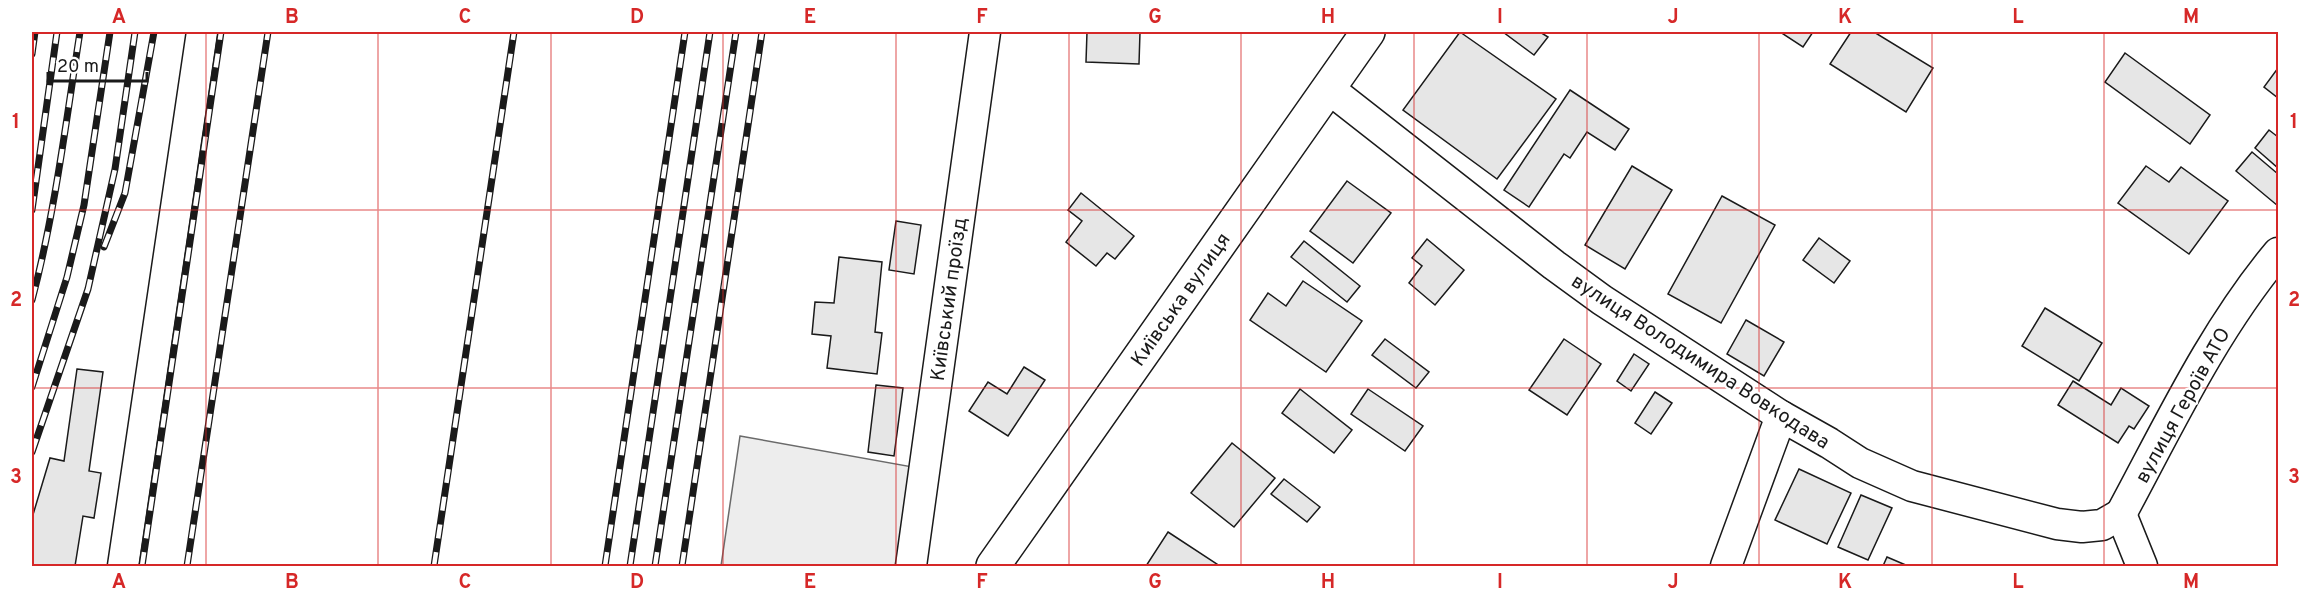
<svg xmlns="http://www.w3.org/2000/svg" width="2310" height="598" viewBox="0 0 2310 598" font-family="Overpass,sans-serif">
<rect width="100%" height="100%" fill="#fff"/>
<polygon fill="#ededed" stroke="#6a6a6a" stroke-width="1.5" points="740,436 924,469 911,566 721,566"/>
<g fill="#e6e6e6" stroke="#1a1a1a" stroke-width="1.5">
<polygon points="1087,32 1140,32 1139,64 1086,62"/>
<polygon points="1460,32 1556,99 1497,179 1403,110"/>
<polygon points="1503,32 1540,32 1548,37 1534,55"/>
<polygon points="1780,32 1813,32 1803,47"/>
<polygon points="1851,32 1874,32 1933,68 1906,112 1830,64"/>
<polygon points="2125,53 2210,115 2190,144 2105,82"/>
<polygon points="2278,68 2278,98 2264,87"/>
<polygon points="1570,90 1629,129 1615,150 1587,132 1570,158 1564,154 1529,207 1504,190"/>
<polygon points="2269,130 2278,137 2278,168 2255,148"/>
<polygon points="2252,152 2278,174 2278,206 2236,171"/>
<polygon points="1632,166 1672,190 1625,269 1585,245"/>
<polygon points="2146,166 2169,182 2181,167 2228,201 2189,254 2118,203"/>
<polygon points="1347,181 1391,213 1353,263 1310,231"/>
<polygon points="1081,193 1134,236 1115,259 1107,253 1096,266 1066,242 1082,221 1068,210"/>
<polygon points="1722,196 1775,225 1721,323 1668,294"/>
<polygon points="896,221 921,225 914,274 889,270"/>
<polygon points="1819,238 1850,261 1834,283 1803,260"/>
<polygon points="1427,239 1464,270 1435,305 1409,283 1422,266 1412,258"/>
<polygon points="1304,241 1360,286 1347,302 1291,257"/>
<polygon points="839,257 882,262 875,332 882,333 877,374 827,368 831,336 812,334 815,302 834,303"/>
<polygon points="1303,281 1362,321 1326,372 1250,320 1268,293 1286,306"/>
<polygon points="2045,308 2102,343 2079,381 2022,346"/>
<polygon points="1746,320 1784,342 1764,376 1727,354"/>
<polygon points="1385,339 1429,372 1416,388 1372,355"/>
<polygon points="1564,339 1601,364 1567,415 1529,390"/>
<polygon points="1634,354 1649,364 1631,391 1617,381"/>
<polygon points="1024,367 1045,380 1008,436 969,411 988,382 1007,394"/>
<polygon points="77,369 103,372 89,471 101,473 94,518 83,516 75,566 32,566 32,518 50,458 64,461"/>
<polygon points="2073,381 2111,405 2121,388 2149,406 2134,429 2129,426 2118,443 2058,405"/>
<polygon points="876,385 903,388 894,456 868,452"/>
<polygon points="1300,389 1352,430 1334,453 1282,413"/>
<polygon points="1368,389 1423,426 1405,451 1351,414"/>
<polygon points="1655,392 1672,403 1651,434 1635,423"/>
<polygon points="1232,443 1275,478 1234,527 1191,493"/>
<polygon points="1799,469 1851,493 1827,544 1775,520"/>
<polygon points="1284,479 1320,507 1307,522 1271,494"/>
<polygon points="1861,495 1892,508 1868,560 1838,547"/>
<polygon points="1168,532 1217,564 1215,566 1146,566"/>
<polygon points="1887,557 1908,566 1883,566"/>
</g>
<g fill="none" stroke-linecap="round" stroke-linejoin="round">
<g stroke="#1a1a1a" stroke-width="33">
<g id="minor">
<polyline points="1328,88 1554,265 1602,300 1781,416 1829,443 1860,463 1912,486 2057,524 2082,527 2102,525 2121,514"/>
<path d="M 2121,514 C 2169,425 2213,331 2278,253"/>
<polyline points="2121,514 2142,566"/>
<polyline points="123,566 202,32"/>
<polyline points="911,566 985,32"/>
<polyline points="1726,566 1781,416"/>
</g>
</g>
<g stroke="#1a1a1a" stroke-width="36">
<polyline id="tertiary" points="993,566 1368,32"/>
</g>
<use href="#minor" stroke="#fff" stroke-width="30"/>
<use href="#tertiary" stroke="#fff" stroke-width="33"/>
<g stroke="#1a1a1a" stroke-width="7">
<g id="rail">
<polyline points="32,54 35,32"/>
<polyline points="32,210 57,32"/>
<polyline points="104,247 125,193 154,32"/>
<path d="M 32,300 C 55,213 66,121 80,32"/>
<polyline points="32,387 67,277 84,205 110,32"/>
<polyline points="32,452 88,289 115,169 135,32"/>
<polyline points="142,566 221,32"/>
<polyline points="187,566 268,32"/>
<polyline points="434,566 514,32"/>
<polyline points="605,566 685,32"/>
<polyline points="630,566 710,32"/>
<polyline points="655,566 736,32"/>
<polyline points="682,566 762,32"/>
</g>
</g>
<use href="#rail" stroke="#fff" stroke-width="4.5" stroke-dasharray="14" stroke-linecap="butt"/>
</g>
<path fill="none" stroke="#d62828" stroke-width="1.5" stroke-opacity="0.55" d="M 206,32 L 206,566M 378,32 L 378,566M 551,32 L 551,566M 723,32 L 723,566M 896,32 L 896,566M 1069,32 L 1069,566M 1241,32 L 1241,566M 1414,32 L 1414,566M 1587,32 L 1587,566M 1759,32 L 1759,566M 1932,32 L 1932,566M 2104,32 L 2104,566M 32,210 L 2278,210M 32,388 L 2278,388"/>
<g text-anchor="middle" stroke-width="4.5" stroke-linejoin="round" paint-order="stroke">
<g font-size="20" fill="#1a1a1a" stroke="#fff">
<text transform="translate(948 299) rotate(-82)" y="7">Київський проїзд</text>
<text transform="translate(1180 299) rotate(-55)" y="7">Київська вулиця</text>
<text transform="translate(1701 361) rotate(33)" y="7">вулиця Володимира Вовкодава</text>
<text transform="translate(2182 405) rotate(-61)" y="7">вулиця Героїв АТО</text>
</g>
</g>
<rect width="2310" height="598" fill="none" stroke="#ffffff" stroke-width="66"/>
<path d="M48 72v9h99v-9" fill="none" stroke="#1a1a1a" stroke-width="3"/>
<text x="57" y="72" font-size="18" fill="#1a1a1a" stroke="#ffffff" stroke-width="4.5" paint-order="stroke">20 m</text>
<rect x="33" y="33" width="2244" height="532" fill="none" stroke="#d62828" stroke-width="2"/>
<g font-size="20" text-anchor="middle" font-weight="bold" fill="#d62828">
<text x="119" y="23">A</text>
<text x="292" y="23">B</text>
<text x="465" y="23">C</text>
<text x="637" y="23">D</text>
<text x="810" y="23">E</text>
<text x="982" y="23">F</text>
<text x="1155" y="23">G</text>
<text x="1328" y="23">H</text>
<text x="1500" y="23">I</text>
<text x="1673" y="23">J</text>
<text x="1845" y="23">K</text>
<text x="2018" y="23">L</text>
<text x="2191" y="23">M</text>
<text x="16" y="128">1</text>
<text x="2294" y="128">1</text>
<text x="16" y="306">2</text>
<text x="2294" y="306">2</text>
<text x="16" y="483">3</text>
<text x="2294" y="483">3</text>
<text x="119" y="588">A</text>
<text x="292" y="588">B</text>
<text x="465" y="588">C</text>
<text x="637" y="588">D</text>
<text x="810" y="588">E</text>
<text x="982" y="588">F</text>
<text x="1155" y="588">G</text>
<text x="1328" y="588">H</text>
<text x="1500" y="588">I</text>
<text x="1673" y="588">J</text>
<text x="1845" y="588">K</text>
<text x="2018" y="588">L</text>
<text x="2191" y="588">M</text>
</g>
</svg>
